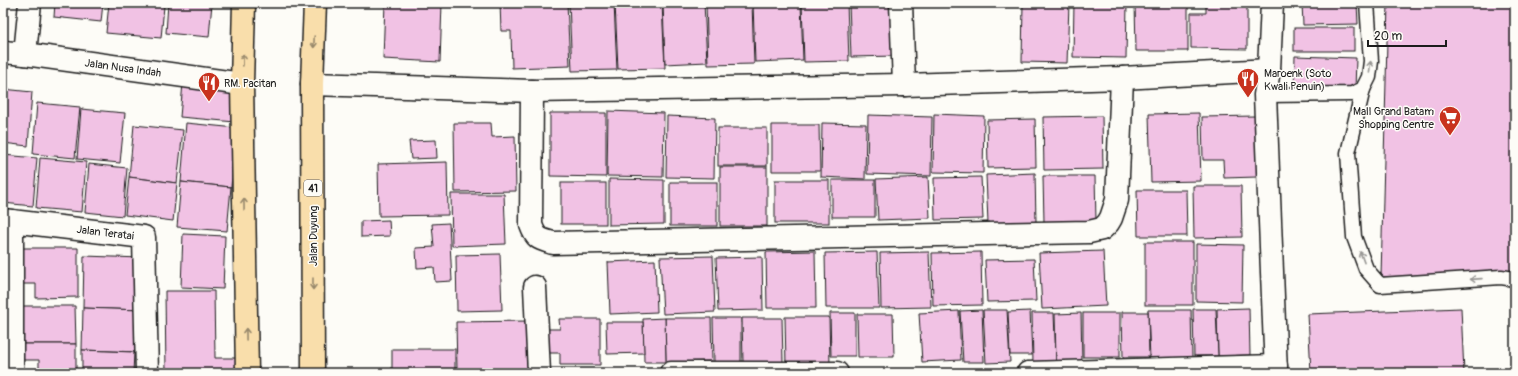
<svg xmlns="http://www.w3.org/2000/svg" width="1518" height="376" viewBox="0 0 1518 376" font-family="Pangolin,sans-serif">
<rect width="100%" height="100%" fill="#fdfcf7"/>
<filter id="ink" filterUnits="userSpaceOnUse"><feTurbulence type="fractalNoise" baseFrequency=".025" numOctaves="2"/><feDisplacementMap in="SourceGraphic" scale="8" xChannelSelector="R" yChannelSelector="G"/><feConvolveMatrix kernelMatrix="1 2 1 2 8 2 1 2 1" color-interpolation-filters="sRGB"/></filter>
<g filter="url(#ink)">
<g fill="#f1c2e4" stroke="#1c1c1c">
<polygon points="55,3 103,3 101,22 54,17"/>
<polygon points="109,3 135,3 164,6 161,38 106,33"/>
<polygon points="168,3 212,3 209,37 166,33"/>
<polygon points="385,3 442,3 440,62 383,59"/>
<polygon points="500,3 567,3 570,66 512,68 511,31 501,31"/>
<polygon points="569,3 614,3 617,70 572,71"/>
<polygon points="615,3 662,3 665,68 618,69"/>
<polygon points="663,3 704,3 707,62 665,64"/>
<polygon points="706,3 752,3 754,64 708,65"/>
<polygon points="753,3 801,3 803,60 755,62"/>
<polygon points="802,3 847,3 849,61 804,62"/>
<polygon points="849,3 894,3 896,56 851,57"/>
<polygon points="1023,3 1069,3 1067,63 1022,62"/>
<polygon points="1074,3 1127,3 1126,58 1073,57"/>
<polygon points="1135,3 1188,3 1188,51 1136,51"/>
<polygon points="1206,3 1247,3 1247,49 1191,48 1191,13 1206,13"/>
<polygon points="1302,3 1357,3 1358,24 1303,25"/>
<polygon points="1388,3 1515,3 1515,272 1381,277"/>
<rect x="1294" y="28" width="60" height="23"/>
<polygon points="1295,56 1356,58 1355,90 1294,88"/>
<polygon points="183,83 237,88 235,122 180,117"/>
<polygon points="3,89 32,92 28,146 3,143"/>
<polygon points="37,103 80,107 75,158 33,154"/>
<polygon points="81,109 125,113 120,163 77,159"/>
<polygon points="608,111 664,113 663,177 607,176"/>
<polygon points="550,113 606,113 606,177 550,176"/>
<polygon points="1199,113 1201,181 1151,182 1149,114"/>
<polygon points="934,114 984,116 983,173 933,172"/>
<polygon points="868,115 932,117 931,176 867,174"/>
<polygon points="667,116 715,118 714,178 666,177"/>
<polygon points="1102,116 1103,169 1044,170 1043,117"/>
<polygon points="1255,116 1257,177 1224,178 1223,160 1203,160 1202,117"/>
<polygon points="1035,119 1036,167 988,168 987,120"/>
<polygon points="186,123 236,128 231,187 181,182"/>
<polygon points="454,123 491,123 492,137 515,136 516,191 455,192"/>
<polygon points="822,123 866,124 865,179 821,177"/>
<polygon points="134,125 183,130 177,183 129,177"/>
<polygon points="772,125 819,125 820,171 772,171"/>
<rect x="718" y="128" width="49" height="38"/>
<polygon points="436,140 437,158 411,159 409,141"/>
<polygon points="3,155 37,158 33,206 3,203"/>
<polygon points="40,158 86,162 82,212 36,208"/>
<polygon points="447,162 448,215 379,216 378,164"/>
<polygon points="89,164 127,168 123,216 85,212"/>
<rect x="720" y="167" width="47" height="59"/>
<polygon points="1035,173 1036,222 988,223 986,175"/>
<polygon points="1043,176 1095,176 1096,221 1044,222"/>
<polygon points="129,177 177,183 173,221 125,215"/>
<polygon points="928,177 930,218 878,220 876,179"/>
<polygon points="981,177 983,219 935,220 934,178"/>
<polygon points="609,179 664,180 664,224 609,225"/>
<rect x="775" y="180" width="54" height="43"/>
<rect x="832" y="180" width="43" height="37"/>
<polygon points="181,182 231,187 227,231 177,227"/>
<rect x="670" y="182" width="47" height="44"/>
<rect x="561" y="183" width="45" height="41"/>
<polygon points="1193,186 1241,186 1242,237 1194,238"/>
<polygon points="1137,190 1186,190 1187,236 1138,236"/>
<polygon points="451,194 504,194 506,244 452,246"/>
<polygon points="389,220 390,236 361,237 361,221"/>
<polygon points="449,223 452,281 435,282 434,267 417,268 416,248 434,247 432,224"/>
<polygon points="183,234 225,236 223,289 181,287"/>
<rect x="1145" y="242" width="48" height="63"/>
<polygon points="1196,244 1243,245 1242,302 1196,301"/>
<polygon points="22,248 78,248 78,297 36,298 36,284 22,284"/>
<polygon points="815,251 816,308 767,308 766,252"/>
<polygon points="1103,251 1106,306 1042,309 1039,253"/>
<polygon points="877,252 879,308 826,308 825,253"/>
<polygon points="929,252 931,307 881,308 880,253"/>
<polygon points="981,252 982,305 933,306 932,253"/>
<polygon points="500,254 502,310 457,311 456,255"/>
<polygon points="84,256 142,258 141,310 83,308"/>
<polygon points="713,256 715,312 663,314 660,257"/>
<polygon points="762,257 763,310 718,311 716,258"/>
<polygon points="1034,259 1036,301 987,302 985,260"/>
<polygon points="655,260 657,312 610,314 608,262"/>
<polygon points="165,291 214,291 215,358 237,358 237,373 166,373"/>
<polygon points="20,306 75,306 76,344 20,344"/>
<polygon points="83,308 141,310 140,352 82,350"/>
<polygon points="1249,308 1250,355 1218,356 1217,309"/>
<polygon points="1461,308 1464,373 1311,373 1308,314"/>
<polygon points="1193,309 1216,309 1218,356 1194,356"/>
<polygon points="982,310 984,362 963,362 960,311"/>
<polygon points="983,310 1007,310 1010,362 986,363"/>
<polygon points="1148,310 1191,310 1192,358 1150,359"/>
<polygon points="959,311 961,360 922,362 919,313"/>
<polygon points="1030,311 1032,355 1010,355 1008,312"/>
<polygon points="1122,312 1148,312 1149,357 1123,357"/>
<polygon points="830,313 855,313 855,356 831,356"/>
<polygon points="1032,313 1054,313 1056,363 1033,364"/>
<polygon points="1081,313 1082,362 1056,362 1055,314"/>
<rect x="1083" y="313" width="37" height="44"/>
<polygon points="857,314 893,314 894,357 858,357"/>
<polygon points="785,317 829,317 830,366 786,366"/>
<polygon points="665,318 711,318 712,361 666,362"/>
<polygon points="665,318 666,362 644,362 643,319"/>
<polygon points="713,318 741,318 741,362 714,362"/>
<polygon points="742,318 782,318 783,362 743,363"/>
<polygon points="559,319 600,319 600,365 560,365 560,353 546,353 546,329 560,329"/>
<polygon points="529,321 531,369 457,370 456,322"/>
<polygon points="606,322 643,322 644,353 607,354"/>
<polygon points="20,344 76,344 76,373 39,373 39,360 20,360"/>
<rect x="392" y="349" width="63" height="24"/>
<polygon points="82,350 134,352 133,373 82,373"/>
<polygon points="531,369 531,373 457,373 457,370"/>
</g>
<g fill="none" stroke-linecap="round" stroke-linejoin="round">
<g stroke="#1c1c1c" stroke-width="17">
<g id="lane">
<polyline points="1363,89 1348,153 1354,237 1366,269 1380,285 1501,277 1515,279"/>
<polyline points="1265,95 1352,94 1363,89 1369,77 1371,61 1367,3"/>
</g>
</g>
<g stroke="#1c1c1c" stroke-width="25">
<g id="street">
<polyline points="901,3 904,85"/>
<polyline points="1272,3 1269,70 1265,95 1276,373"/>
<path id="s1" d="M 3,52 L 25,54 L 242,84"/>
<polyline points="25,54 30,3"/>
<polyline points="312,84 532,91 904,85 1122,78 1269,70"/>
<path d="M 532,91 L 531,225 C 536,239 539,239 553,243 L 1089,232 L 1102,229 L 1108,223 L 1111,218 L 1117,200 L 1122,78"/>
<path id="s2" d="M 3,220 L 144,237 L 147,373"/>
<polyline points="12,221 12,373"/>
<polyline points="535,287 539,373"/>
<polyline points="671,373 837,373"/>
<polyline points="1028,373 1276,366"/>
</g>
</g>
<g stroke="#1c1c1c" stroke-width="25">
<g id="highway">
<polyline points="244,3 242,84 247,373"/>
<polyline points="313,373 312,84 315,3"/>
</g>
</g>
<use href="#lane" stroke="#fdfcf7" stroke-width="14"/>
<use href="#street" stroke="#fdfcf7" stroke-width="22"/>
<use href="#highway" stroke="#f9deab" stroke-width="22"/>
</g>
<defs><path id="oneway-shaft" d="M-6 0H5M1.5-3L5.5 0L1.5 3" fill="none" stroke-width="1.6" stroke-linecap="round" stroke-linejoin="round"/></defs>
<g stroke="#96876b">
<use href="#oneway-shaft" transform="translate(314 42) rotate(92)"/>
<use href="#oneway-shaft" transform="translate(243 60) rotate(-89)"/>
<use href="#oneway-shaft" transform="translate(244 204) rotate(-91)"/>
<use href="#oneway-shaft" transform="translate(313 284) rotate(90)"/>
<use href="#oneway-shaft" transform="translate(246 334) rotate(-91)"/>
</g>
<g stroke="#989794">
<use href="#oneway-shaft" transform="translate(1370 67) rotate(-84)"/>
<use href="#oneway-shaft" transform="translate(1362 257) rotate(-110)"/>
<use href="#oneway-shaft" transform="translate(1476 279) rotate(176)"/>
</g>
</g>
<defs>
<g id="restaurant-pin" transform="scale(1.15)"><path d="M0 17L-7.5 6A9.5 9.5 0 1 1 7.5 6Z" fill="#c8321e" stroke="#fdfcf7"/><path d="M-5-6h1v4h1v-4h1v4h1v-4h1v5L-1.5 .5V6h-2V.5L-5-1ZM5-6V6H3V1.5H1.5Q1.5-4 5-6Z" fill="#fff"/></g>
<g id="supermarket-pin" transform="scale(1.15)"><path d="M0 17L-7.5 6A9.5 9.5 0 1 1 7.5 6Z" fill="#c8321e" stroke="#fdfcf7"/><path d="M-6-5.5h2.5l.6 2H6L4.5 2H-2.5L-4.4-4H-6ZM-1.5 3.2a1.3 1.3 0 1 0 .1 0ZM3 3.2a1.3 1.3 0 1 0 .1 0Z" fill="#fff"/></g>
</defs>
<g fill-rule="evenodd">
<use href="#restaurant-pin" x="1248" y="79"/>
<use href="#restaurant-pin" x="209" y="83"/>
<use href="#supermarket-pin" x="1450" y="117"/>
</g>
<g text-anchor="middle" stroke-width="3" stroke-linejoin="round" paint-order="stroke">
<rect fill="#fdfcf7" stroke="#605f5e" stroke-width="1" x="304" y="180" width="18" height="16" rx="3"/>
<g font-size="10" font-weight="bold" fill="#1c1c1c">
<text x="313" y="192">41</text>
</g>
<g font-size="11" fill="#1c1c1c" stroke="#fdfcf7">
<text dy="4" stroke="none"><textPath href="#s1" startOffset="121">Jalan Nusa Indah</textPath></text>
<text dy="4" stroke="none"><textPath href="#s2" startOffset="103">Jalan Teratai</textPath></text>
<text transform="translate(313 236) rotate(-90)" y="4">Jalan Duyung</text>
</g>
<g font-size="11" fill="#1c1c1c" stroke="#fdfcf7" text-anchor="start">
<text x="1264" y="77">Maroenk (Soto<tspan x="1264" dy="13">Kwali Penuin)</tspan></text>
<text x="224" y="87">RM. Pacitan</text>
<text x="1434" y="115" text-anchor="end">Mall Grand Batam<tspan x="1434" dy="13">Shopping Centre</tspan></text>
</g>
</g>
<rect width="1518" height="376" fill="none" stroke="#fdfcf7" stroke-width="16"/>
<rect x="8" y="8" width="1502" height="360" fill="none" stroke="#1c1c1c" stroke-width="1.5" filter="url(#ink)"/>
<path d="M1368 40v6h78v-6" fill="none" stroke="#1c1c1c" stroke-width="2"/>
<text x="1374" y="40" font-size="12" fill="#1c1c1c" stroke="#fdfcf7" stroke-width="3" paint-order="stroke">20 m</text>
</svg>
